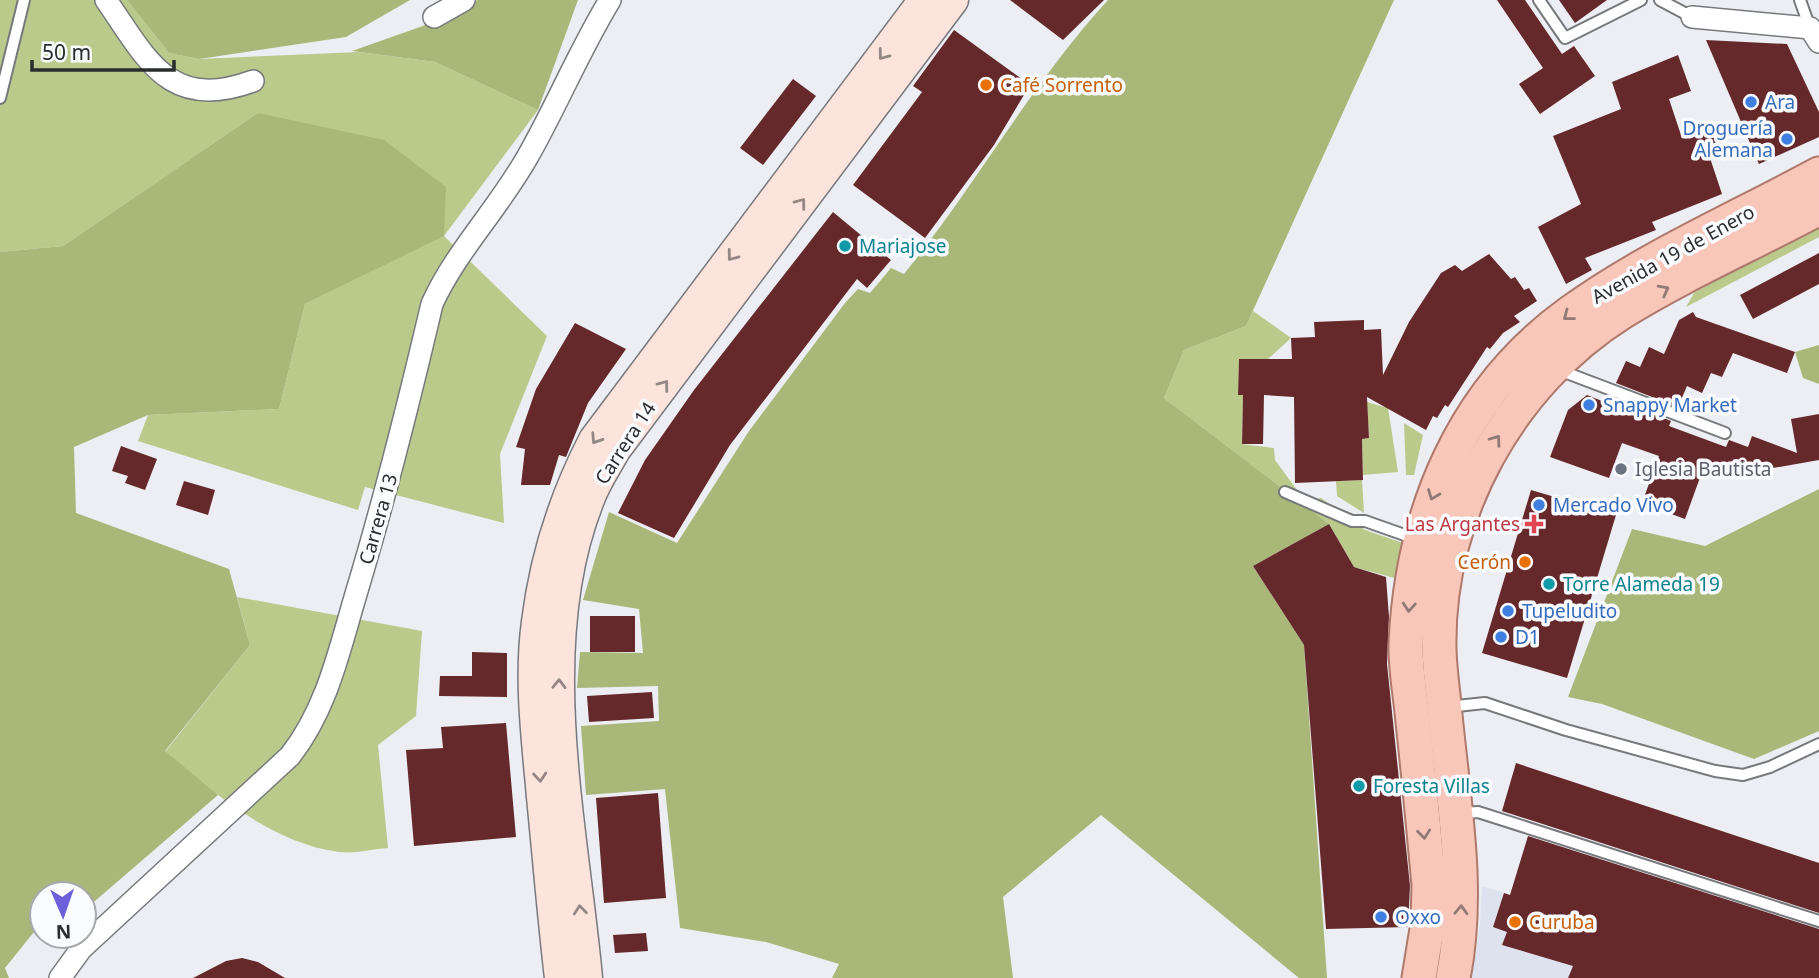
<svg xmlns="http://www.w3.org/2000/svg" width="1819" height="978" viewBox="0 0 1819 978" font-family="'Noto Sans',sans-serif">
<rect width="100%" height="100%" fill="#eceef3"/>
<polygon fill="#dde2ee" points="1482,886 1768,978 1472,978 1480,923"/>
<g fill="#baca8a">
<polygon points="0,0 127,0 169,53 199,59 359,52 435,62 538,110 444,236 547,336 500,454 504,523 365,487 358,510 138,441 148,415 279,409 305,304 443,236 258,113 63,246 0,252"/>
<polygon points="1819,224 1819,237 1686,307 1694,293"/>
<polygon points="1253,311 1291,338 1268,359 1239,359 1238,394 1243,395 1242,444 1274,448 1275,460 1305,501 1321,498 1365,530 1403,543 1398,579 1354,567 1329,524 1164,398 1184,350 1246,326"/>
<polygon points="1367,402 1388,408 1398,472 1363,475 1362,439 1369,438"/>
<polygon points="1404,423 1423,435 1414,475 1406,475"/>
<polygon points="1362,480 1364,513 1337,496 1336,481"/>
<path d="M 237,597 L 422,631 L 416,716 L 378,745 L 388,848 C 373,849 354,854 339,852 C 270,842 217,795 165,752 L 250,645 Z"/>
</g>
<g fill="#a9b878">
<polygon points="127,0 410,0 346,37 199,59 169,53"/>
<polygon points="477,0 578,0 538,110 435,62 352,51 468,10"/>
<path d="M 1108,0 L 1394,0 L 1246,326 L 1184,350 L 1164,398 L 1329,524 L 1253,566 L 1304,645 L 1327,978 L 1299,978 L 1101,815 L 1003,897 L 1013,978 L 832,978 L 839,964 L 766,942 L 680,928 L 665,789 L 586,795 L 581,726 L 659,721 L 658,686 L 577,688 L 580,652 L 643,653 L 639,609 L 583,600 L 609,512 L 677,543 L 749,431 L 845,303 L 858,289 L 870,293 L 891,268 L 904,274 C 976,185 1031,84 1108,0 Z"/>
<polygon points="258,113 384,140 446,187 444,236 305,304 279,409 148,415 74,447 76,513 229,569 250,645 165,751 218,795 88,907 84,908 84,894 42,894 42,922 5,968 9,978 0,978 0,252 63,246"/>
<polygon points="1819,345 1819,384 1803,378 1795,352"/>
<polygon points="1819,489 1819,731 1754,759 1602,704 1568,697 1632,529 1705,546"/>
</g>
<g fill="#66292b">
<polygon points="1010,0 1104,0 1063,40"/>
<polygon points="1497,0 1525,0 1562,54 1574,46 1595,76 1540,114 1519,84 1543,68"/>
<polygon points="1559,0 1607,0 1575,23"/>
<polygon points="954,30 1030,85 994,145 925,238 853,185 922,92 913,86"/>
<polygon points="1706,40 1787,44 1819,112 1819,137 1759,164"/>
<polygon points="1678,55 1691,91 1669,99 1682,138 1714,126 1724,152 1710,158 1722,194 1652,222 1656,230 1585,258 1592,270 1566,284 1538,227 1581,204 1553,136 1621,109 1612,82"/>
<polygon points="793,79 816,96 763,165 740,148"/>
<polygon points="833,212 891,260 867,288 857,279 730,445 674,538 618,513 645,460 694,390"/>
<polygon points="1819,253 1819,284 1753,319 1740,295"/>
<polygon points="1489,254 1511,279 1515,277 1524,290 1529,288 1537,301 1514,316 1520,322 1503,333 1490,349 1487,347 1448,407 1445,405 1437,418 1433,416 1426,430 1367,397 1369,438 1362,439 1363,480 1295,483 1294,397 1264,395 1263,444 1242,444 1243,395 1238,395 1239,359 1292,359 1291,338 1315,337 1314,322 1364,320 1364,330 1381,329 1383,375 1409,322 1441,273 1455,265 1462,271"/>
<polygon points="1693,312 1696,317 1795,352 1787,373 1733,353 1722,377 1711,373 1702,393 1687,386 1678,407 1616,383 1626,361 1640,367 1649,347 1664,354 1679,320"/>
<polygon points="575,323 626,349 588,403 566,457 559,455 550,485 521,485 525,449 516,447 536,389"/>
<polygon points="1587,395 1607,403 1609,397 1671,421 1669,426 1726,447 1729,440 1748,447 1752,436 1797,453 1791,419 1819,414 1819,460 1716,478 1702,472 1685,519 1642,503 1659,456 1622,443 1609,478 1550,457 1568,410"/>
<polygon points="121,446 157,459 145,490 125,483 128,476 112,471"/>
<polygon points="184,481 215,490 208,515 176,505"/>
<polygon points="1531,490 1616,515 1567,678 1482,653"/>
<polygon points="1329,524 1354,567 1386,577 1389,617 1387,664 1410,886 1408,927 1326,929 1304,645 1253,566"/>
<rect x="590" y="616" width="45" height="36"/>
<polygon points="472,652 507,653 507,697 439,696 440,676 472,676"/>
<polygon points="652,692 654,718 589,722 587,696"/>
<polygon points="506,723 516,837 414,846 406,750 443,748 441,727"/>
<polygon points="1516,763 1819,863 1819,913 1502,811"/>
<polygon points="658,793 666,898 604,903 596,798"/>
<polygon points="1528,836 1819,929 1819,978 1568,978 1573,966 1502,945 1507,932 1493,927 1504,893 1510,895"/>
<polygon points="646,933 648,951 615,953 613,935"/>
<polygon points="242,958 258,962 285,978 193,978 226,961"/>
</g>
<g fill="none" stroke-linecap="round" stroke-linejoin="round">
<g stroke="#77797d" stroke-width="14">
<g id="service">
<polyline points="1539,0 1565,38 1641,0"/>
<polyline points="1660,0 1692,17"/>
<polyline points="1800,0 1810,28"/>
<polyline points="0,98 24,0"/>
<polyline points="1559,370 1725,433"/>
<polyline points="1285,492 1352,521 1365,521 1416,539"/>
<polyline points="1447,707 1485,703 1566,730 1715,771 1743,775 1770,767 1819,744"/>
<polyline points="1461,813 1478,812 1819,921"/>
</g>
</g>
<g stroke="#77797d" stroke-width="24">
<g id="minor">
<path d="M 106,0 C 147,59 169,112 253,81"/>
<polyline points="434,17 464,0"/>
<polyline points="1692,17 1810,28 1819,42"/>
<path d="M 60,978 L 81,949 L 290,756 C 327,709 339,651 356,594 C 385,498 409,402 432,304 C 456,251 499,208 528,156 C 557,105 579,51 610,0"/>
</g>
</g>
<g stroke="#77797d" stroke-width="33">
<g id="secondary">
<path d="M 560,978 C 553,918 548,858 542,797 C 537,739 529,680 537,622 C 545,557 564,498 594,440 L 924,0"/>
<path d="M 587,978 C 573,825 530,644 590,497 C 596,481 607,465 615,450 L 953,0"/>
</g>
</g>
<g stroke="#ae786b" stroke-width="37">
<g id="primary">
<path d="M 1419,978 L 1428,923 L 1429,885 C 1424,831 1419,776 1413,722 C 1411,696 1405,668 1406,643 C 1412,513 1462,391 1570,313 C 1646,258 1736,219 1819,174"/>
<path d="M 1453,978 C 1471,887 1452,795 1444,704 C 1442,685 1439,665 1439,646 C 1437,514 1510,382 1622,312 C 1685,273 1754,243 1819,208"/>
</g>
</g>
<use href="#service" stroke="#fff" stroke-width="10"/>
<use href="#minor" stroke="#fff" stroke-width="21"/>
<use href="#secondary" stroke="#fce3dc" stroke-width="30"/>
<use href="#primary" stroke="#f8c7ba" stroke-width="33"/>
</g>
<defs><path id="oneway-chevron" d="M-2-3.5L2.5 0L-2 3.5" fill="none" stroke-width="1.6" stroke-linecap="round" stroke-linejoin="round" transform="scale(1.75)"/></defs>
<g stroke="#948885">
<use href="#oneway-chevron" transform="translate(883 55) rotate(127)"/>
<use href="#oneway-chevron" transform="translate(801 203) rotate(-53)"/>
<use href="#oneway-chevron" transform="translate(732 256) rotate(127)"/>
<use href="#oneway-chevron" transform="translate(664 385) rotate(-53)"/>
<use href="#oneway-chevron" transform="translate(596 439) rotate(123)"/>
<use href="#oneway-chevron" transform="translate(559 684) rotate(-89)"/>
<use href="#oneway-chevron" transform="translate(540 777) rotate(85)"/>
<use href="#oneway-chevron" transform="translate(580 910) rotate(-96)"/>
</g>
<g stroke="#927a74">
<use href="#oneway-chevron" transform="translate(1664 290) rotate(-28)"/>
<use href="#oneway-chevron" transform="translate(1568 316) rotate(142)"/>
<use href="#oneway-chevron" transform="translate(1496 440) rotate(-54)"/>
<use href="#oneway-chevron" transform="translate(1433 495) rotate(111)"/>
<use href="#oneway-chevron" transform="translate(1409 607) rotate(94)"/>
<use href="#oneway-chevron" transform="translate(1424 834) rotate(84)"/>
<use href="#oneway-chevron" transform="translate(1461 910) rotate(-88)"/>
</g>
<g fill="#e8710a" stroke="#fafbfe" stroke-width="2.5">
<circle cx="986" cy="85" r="7"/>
<circle cx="1525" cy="562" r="7"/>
<circle cx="1515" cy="922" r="7"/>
</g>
<g fill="#3f7fe0" stroke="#fafbfe" stroke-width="2.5">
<circle cx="1751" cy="102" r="7"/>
<circle cx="1787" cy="139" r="7"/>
<circle cx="1589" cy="405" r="7"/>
<circle cx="1539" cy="505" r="7"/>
<circle cx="1508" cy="611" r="7"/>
<circle cx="1501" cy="637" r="7"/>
<circle cx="1381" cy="917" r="7"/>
</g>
<g fill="#0f9aa8" stroke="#fafbfe" stroke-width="2.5">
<circle cx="845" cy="246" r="7"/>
<circle cx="1549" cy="584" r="7"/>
<circle cx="1359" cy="786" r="7"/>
</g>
<circle fill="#6b7280" stroke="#fafbfe" stroke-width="2.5" cx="1621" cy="469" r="7"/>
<path fill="#e0444e" stroke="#fafbfe" stroke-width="2.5" d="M1530.5 513.5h7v7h7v7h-7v7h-7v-7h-7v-7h7z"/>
<g text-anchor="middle" stroke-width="7" stroke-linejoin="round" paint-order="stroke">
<g font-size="19" fill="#c56008" stroke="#fafbfe" text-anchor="start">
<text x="1000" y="92">Café Sorrento</text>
<text x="1511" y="569" text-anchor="end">Cerón</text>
<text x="1529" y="929">Curuba</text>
</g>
<g font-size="19" fill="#366cbe" stroke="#fafbfe" text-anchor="start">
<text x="1765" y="109">Ara</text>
<text x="1773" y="135" text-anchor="end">Droguería<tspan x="1773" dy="22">Alemana</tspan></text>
<text x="1603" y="412">Snappy Market</text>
<text x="1553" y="512">Mercado Vivo</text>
<text x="1522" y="618">Tupeludito</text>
<text x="1515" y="644">D1</text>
<text x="1395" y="924">Oxxo</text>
</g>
<g font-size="19" fill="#0d838f" stroke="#fafbfe" text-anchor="start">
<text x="859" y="253">Mariajose</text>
<text x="1563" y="591">Torre Alameda 19</text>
<text x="1373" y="793">Foresta Villas</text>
</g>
<g font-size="19" fill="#2b2c2e" stroke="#fafbfe">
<text transform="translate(1673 254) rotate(-29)" y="7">Avenida 19 de Enero</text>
<text transform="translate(625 443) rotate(-57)" y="7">Carrera 14</text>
<text transform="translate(378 519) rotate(-74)" y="7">Carrera 13</text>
</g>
<g font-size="19" fill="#5b616d" stroke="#fafbfe" text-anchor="start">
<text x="1635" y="476">Iglesia Bautista</text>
</g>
<g font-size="19" fill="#be3a42" stroke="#fafbfe" text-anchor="end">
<text x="1520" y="531">Las Argantes</text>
</g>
</g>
<g transform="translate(63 915) rotate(178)"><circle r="33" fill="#fafbfe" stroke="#a7a8ab" stroke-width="2"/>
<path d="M0-5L12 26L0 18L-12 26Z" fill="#6c60da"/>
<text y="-10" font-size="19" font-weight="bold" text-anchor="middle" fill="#2b2c2e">N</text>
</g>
<path d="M32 60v10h142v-10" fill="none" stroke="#2b2c2e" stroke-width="3.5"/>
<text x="42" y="60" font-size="21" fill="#2b2c2e" stroke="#fafbfe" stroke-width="5" paint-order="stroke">50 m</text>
</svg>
